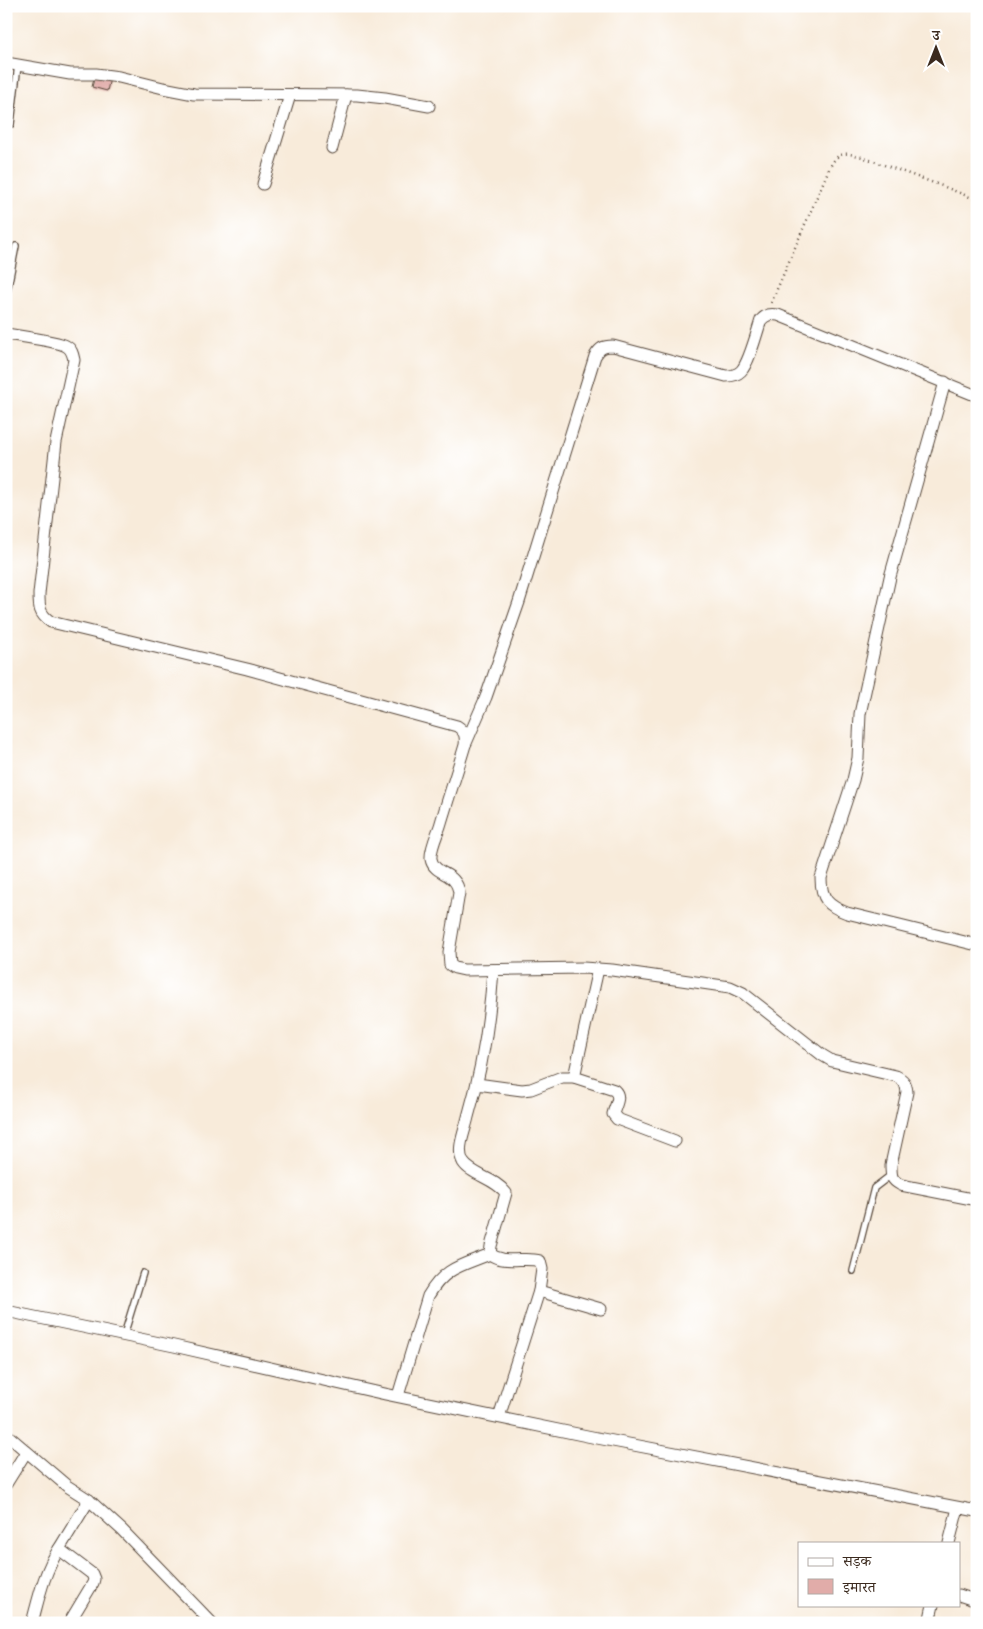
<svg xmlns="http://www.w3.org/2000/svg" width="983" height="1629" viewBox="0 0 983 1629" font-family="'IM FELL French Canon','Noto Serif Devanagari',serif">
<rect width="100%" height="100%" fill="#fff"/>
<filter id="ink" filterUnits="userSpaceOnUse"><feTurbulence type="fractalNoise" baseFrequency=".02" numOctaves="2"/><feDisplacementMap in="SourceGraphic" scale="10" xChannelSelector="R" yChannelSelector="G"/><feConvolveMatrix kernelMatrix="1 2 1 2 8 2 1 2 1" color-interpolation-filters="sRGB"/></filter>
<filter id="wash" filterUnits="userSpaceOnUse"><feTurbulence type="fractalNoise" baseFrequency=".0096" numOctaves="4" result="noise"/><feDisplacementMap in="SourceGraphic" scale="20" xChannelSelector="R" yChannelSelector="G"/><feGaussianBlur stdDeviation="1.12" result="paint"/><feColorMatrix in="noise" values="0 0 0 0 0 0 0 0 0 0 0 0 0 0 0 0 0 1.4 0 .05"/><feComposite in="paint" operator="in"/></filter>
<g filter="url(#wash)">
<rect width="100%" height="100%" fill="#f8ebda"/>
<g id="blocks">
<polygon fill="#e1aca9" points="95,75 110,78 107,91 92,87"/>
</g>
</g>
<g filter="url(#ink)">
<use href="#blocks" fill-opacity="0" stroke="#57473a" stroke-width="1"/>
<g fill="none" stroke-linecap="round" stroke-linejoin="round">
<g stroke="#57473a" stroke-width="8">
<g id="service">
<polyline points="11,124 18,65"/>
<polyline points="6,297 16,246"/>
<polyline points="853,1271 874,1188 891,1175"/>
<polyline points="124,1335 143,1273"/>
</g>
</g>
<g stroke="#57473a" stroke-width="13">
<g id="minor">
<polyline points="6,63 70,74 96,74 119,77 163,88 194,94 357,95 385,98 429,106"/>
<polyline points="332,148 346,95"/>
<polyline points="263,184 290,95"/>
<path d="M 6,334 C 18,336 58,341 66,346 C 72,349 73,355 74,360 L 56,442 L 39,594 C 39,607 39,614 51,622 L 247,669 L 457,726 C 465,731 466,736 465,745 C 457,772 448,799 440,826 C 437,835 430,849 431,859 C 434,876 457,871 459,893 L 449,952 L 450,965 L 455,968 L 464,970 L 583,968 L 612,970 L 730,987 L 743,993 L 822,1055 L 832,1061 L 896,1076 C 904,1080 906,1083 907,1092 L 891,1165 C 891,1176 891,1180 901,1185 L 977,1200"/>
<path d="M 945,382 L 890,577 L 860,714 L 858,758 L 853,780 L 821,878 C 821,899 828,906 847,913 L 977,945"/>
<path d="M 466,743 L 486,697 L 519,602 L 595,356 C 600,348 603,346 613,346 L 726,376 C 731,376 737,375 741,371 C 749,363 757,332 761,320 C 767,314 770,314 778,315 L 977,396"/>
<path d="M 493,970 C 490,1019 482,1069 468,1117 C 465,1131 456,1149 463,1162 C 471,1175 495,1178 506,1193 L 491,1246 L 490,1254 C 505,1265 524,1256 540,1261 L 542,1269 L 539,1291 L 499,1417"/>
<polyline points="574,1077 598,969"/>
<path d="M 477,1084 L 522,1090 L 531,1089 L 562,1077 L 574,1077 L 614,1090 C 622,1097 615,1105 613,1114 L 617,1119 L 675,1141"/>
<polyline points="539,1291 601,1309"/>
<polyline points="6,1311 174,1346 385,1394 592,1437 977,1511"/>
<path d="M 398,1396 L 428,1296 C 445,1267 461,1266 490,1254"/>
<polyline points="6,1434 67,1486 89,1500 122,1530 212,1623"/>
<polyline points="6,1484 26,1452"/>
<polyline points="949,1543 958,1508"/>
<polyline points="959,1595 977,1601"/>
<path d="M 32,1623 C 39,1597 44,1572 59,1549"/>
<polyline points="69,1623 93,1583 94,1579 92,1574 59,1549 89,1500"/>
<polyline points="929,1623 933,1605"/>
</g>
</g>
<path stroke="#57473a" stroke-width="2.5" stroke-dasharray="1 4" stroke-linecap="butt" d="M 771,303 L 829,169 C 838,151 844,152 862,157 L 945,187 L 977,200"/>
<use href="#service" stroke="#fff" stroke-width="5.5"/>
<use href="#minor" stroke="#fff" stroke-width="11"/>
</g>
</g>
<rect width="983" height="1629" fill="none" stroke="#fff" stroke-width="25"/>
<rect x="798" y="1542" width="162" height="65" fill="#ffffff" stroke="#b1aaa5"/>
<rect x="808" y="1558" width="25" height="8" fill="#ffffff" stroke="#b1aaa5"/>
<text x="843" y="1566" font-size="15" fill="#3b2a1e">सड़क</text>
<rect x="808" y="1579" width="25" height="15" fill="#e1aca9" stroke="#b1aaa5"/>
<text x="843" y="1592" font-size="15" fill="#3b2a1e">इमारत</text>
<g transform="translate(936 48)" stroke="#ffffff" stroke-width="4" paint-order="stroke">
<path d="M0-4L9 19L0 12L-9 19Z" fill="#3b2a1e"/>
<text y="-8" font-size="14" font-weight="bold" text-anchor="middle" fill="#3b2a1e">उ</text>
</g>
</svg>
